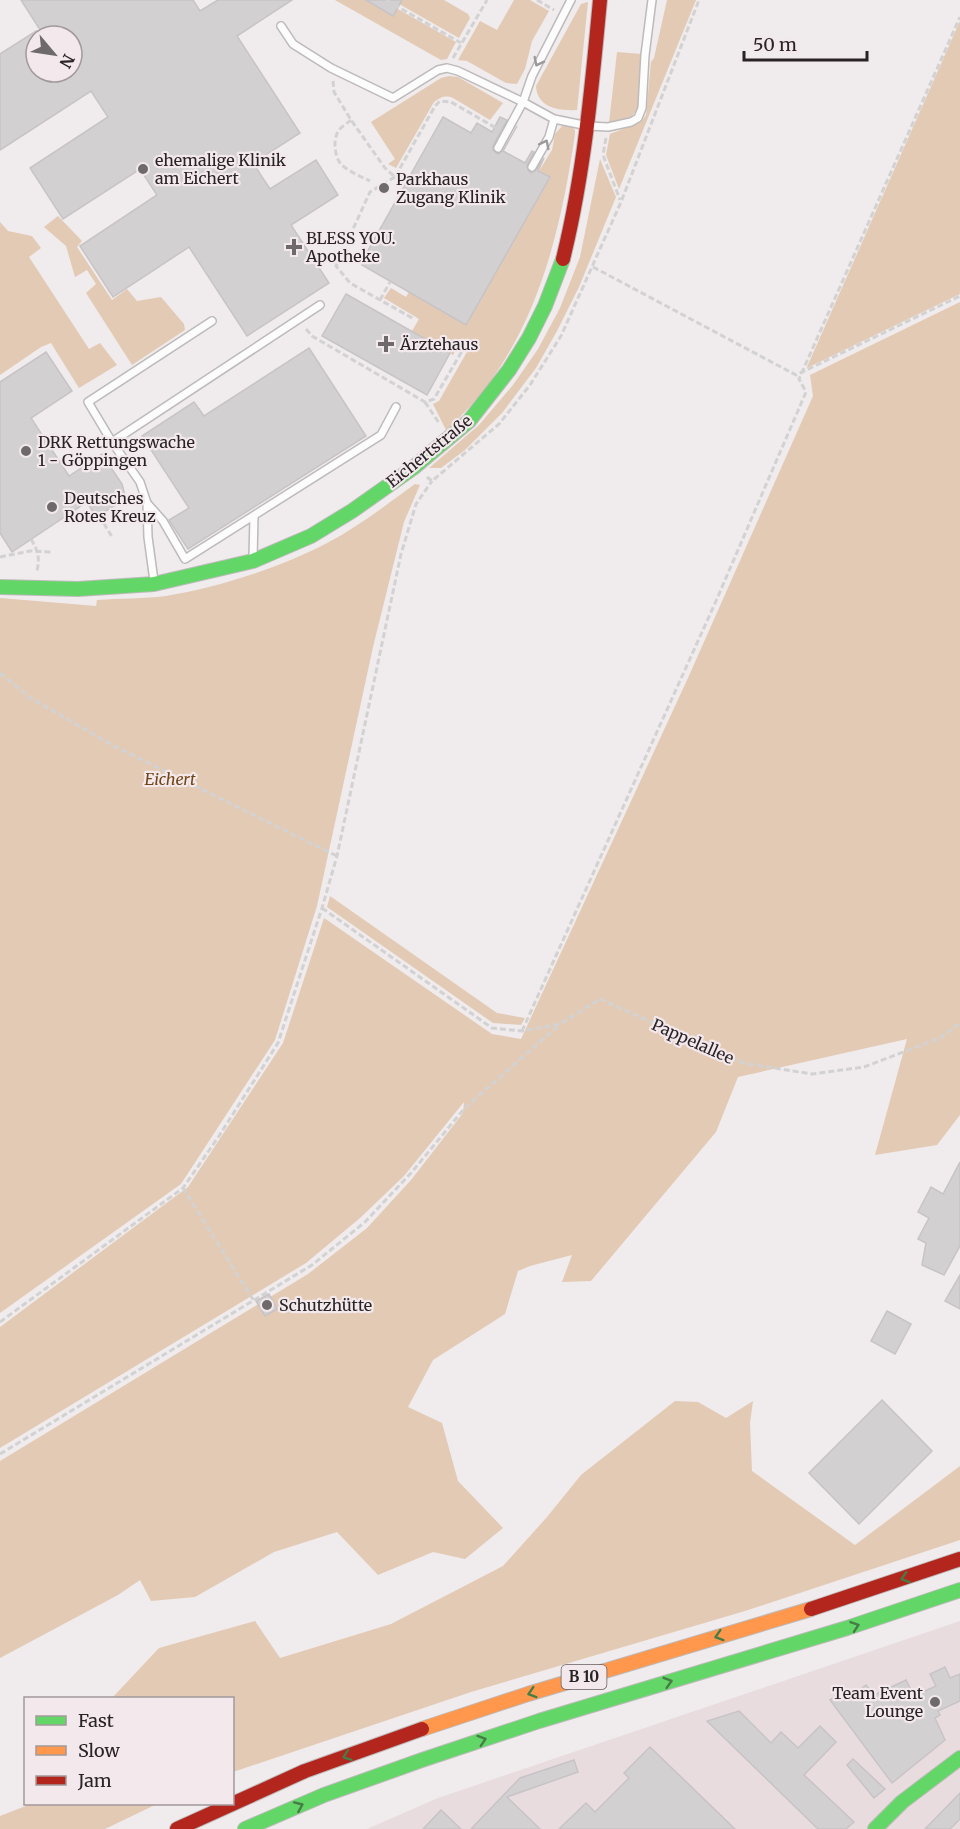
<svg xmlns="http://www.w3.org/2000/svg" width="960" height="1829" viewBox="0 0 960 1829" font-family="Merriweather,serif">
<rect width="100%" height="100%" fill="#f0ebec"/>
<polygon fill="#e9dcdf" points="960,1621 960,1829 367,1829 438,1798"/>
<g fill="#e3cab4">
<polygon points="335,0 366,0 375,5 382,0 456,42 447,59 441,60"/>
<polygon points="392,0 444,0 468,14 470,18 459,38"/>
<polygon points="514,0 530,0 549,11 532,41 525,69 517,84 506,83 467,61 458,60 480,21 497,30"/>
<polygon points="667,0 696,0 619,189 606,155 610,134 641,122 646,115 651,62 654,58"/>
<path d="M 588,2 L 577,110 C 559,111 537,108 536,86 L 581,4 Z"/>
<polygon points="960,21 960,294 807,368 807,367"/>
<path d="M 617,52 L 642,54 C 641,70 644,106 632,116 C 627,121 617,121 609,123 Z"/>
<path d="M 449,76 L 458,77 L 503,103 L 490,120 L 453,98 C 445,95 441,97 434,102 L 396,168 L 388,164 L 395,159 L 371,122 L 441,78 Z"/>
<path d="M 562,126 L 571,126 L 575,130 L 575,134 C 561,230 538,329 472,404 C 464,413 455,422 446,430 L 433,404 L 439,401 L 468,350 L 459,345 L 453,355 L 412,331 L 419,319 L 384,298 L 391,288 L 406,297 L 409,292 L 466,324 L 550,178 L 539,171 L 552,150 L 555,134 Z"/>
<polygon points="600,159 616,197 579,287 557,331 536,368 502,413 465,450 441,468 429,468 479,425 513,385 538,349 560,308 580,257"/>
<polygon points="58,216 82,241 77,247 112,300 127,289 137,301 161,297 184,324 185,330 132,365 86,293 96,284 87,270 75,277 66,246 44,227"/>
<polygon points="0,222 8,231 32,236 41,248 29,257 89,349 100,343 117,365 79,388 51,343 41,347 0,375"/>
<polygon points="960,302 960,1115 937,1145 875,1155 907,1039 738,1077 716,1132 591,1281 562,1282 572,1255 530,1266 518,1271 505,1314 433,1360 408,1407 442,1423 458,1481 503,1528 465,1559 433,1552 378,1575 337,1532 274,1552 195,1597 151,1601 140,1580 118,1595 0,1658 0,1461 308,1274 367,1228 411,1180 463,1113 464,1102 404,1176 360,1218 306,1263 0,1448 0,1327 188,1187 283,1043 324,918 492,1034 521,1039 688,678 813,396 810,375"/>
<path d="M 415,484 L 420,485 L 404,522 L 373,647 L 317,906 L 275,1040 L 181,1184 L 0,1313 L 0,598 L 96,606 L 97,600 C 120,598 144,599 166,596 C 217,588 282,567 327,543 C 358,527 386,505 415,484 Z"/>
<polygon points="330,896 497,1013 525,1018 521,1025 493,1023 327,907"/>
<polygon points="675,1401 698,1402 726,1418 753,1401 750,1423 752,1471 855,1545 960,1466 960,1540 745,1611 471,1692 233,1772 232,1698 112,1698 159,1648 255,1621 280,1658 391,1624 503,1566 547,1517 581,1475"/>
<polygon points="31,1804 157,1804 105,1829 0,1829 0,1816"/>
</g>
<g fill="#d3d0d2" stroke="#c7c3c6" stroke-width="1.5">
<polygon points="21,0 193,0 200,11 218,0 292,0 237,36 300,133 253,163 270,189 316,160 338,195 291,225 329,283 247,336 189,247 113,297 80,246 157,195 140,169 63,219 30,168 108,117 91,91 0,150 0,54 36,31 36,72 72,72 72,36 44,36"/>
<polygon points="366,0 402,0 393,16"/>
<polygon points="443,117 471,133 477,123 492,132 500,117 507,120 493,146 493,150 498,154 503,151 517,126 503,151 525,163 532,151 534,152 527,165 528,170 531,173 535,171 544,158 538,171 550,177 466,325 362,265 365,260 361,263"/>
<polygon points="346,294 450,353 427,395 322,336"/>
<polygon points="309,348 366,436 188,549 169,520 189,508 142,436 194,402 204,416"/>
<polygon points="46,352 72,391 31,418 69,476 102,454 122,484 126,499 96,517 87,502 12,552 0,533 0,382"/>
<polygon points="960,1162 960,1246 944,1275 922,1265 926,1243 918,1239 929,1218 918,1212 931,1187 943,1194"/>
<polygon points="960,1275 960,1309 945,1301"/>
<polygon points="269,1294 277,1309 265,1316 256,1301"/>
<polygon points="887,1311 911,1324 895,1354 871,1341"/>
<polygon points="882,1400 932,1451 859,1524 809,1473"/>
<polygon points="945,1667 950,1678 960,1674 960,1701 938,1711 940,1715 935,1718 945,1740 892,1783 830,1700 845,1689 851,1696 866,1685 874,1695 906,1680 914,1696 936,1686 930,1674"/>
<polygon points="739,1711 771,1743 781,1732 798,1748 820,1726 836,1742 804,1775 854,1822 846,1829 818,1829 707,1721"/>
<polygon points="650,1747 735,1829 559,1829 586,1803 595,1812 629,1778 624,1773"/>
<polygon points="853,1759 885,1789 874,1798 847,1765"/>
<polygon points="574,1760 578,1772 507,1797 540,1829 471,1829 520,1778"/>
<polygon points="960,1793 960,1819 950,1829 925,1829"/>
<polygon points="441,1810 461,1829 423,1829"/>
</g>
<g fill="none" stroke-linecap="round" stroke-linejoin="round">
<g stroke="#bdbaba" stroke-width="10">
<g id="lane">
<polyline points="281,26 293,44 331,68 393,98 438,70 447,68 458,71 523,102 554,119 588,126 608,127 631,122 638,118 642,108 645,55 652,0"/>
<polyline points="498,148 523,102 532,76 571,0"/>
<polyline points="532,167 549,137 554,119"/>
<polyline points="112,442 320,305"/>
<polyline points="147,503 163,521 185,559 381,435 396,407"/>
<polyline points="253,558 254,516"/>
<polyline points="154,581 148,537 147,503 140,482 112,442 88,402 212,321"/>
</g>
</g>
<g stroke="#bdbaba" stroke-width="16">
<g id="fast">
<polyline points="0,587 78,589 154,584 253,561 311,536 352,511 413,468 469,421 509,370 529,338 545,306 563,259"/>
<polyline points="245,1829 324,1795 422,1760 539,1721 847,1628 960,1590"/>
<polyline points="875,1829 902,1802 960,1758"/>
</g>
</g>
<g stroke="#bdbaba" stroke-width="16">
<polyline id="slow" points="422,1729 528,1694 811,1609"/>
</g>
<g stroke="#bdbaba" stroke-width="16">
<g id="jam">
<path d="M 563,259 C 584,174 592,87 600,0"/>
<polyline points="811,1609 960,1559"/>
<polyline points="177,1829 305,1771 422,1729"/>
</g>
</g>
<g stroke="#d3d2d2" stroke-width="3" stroke-dasharray="6 3" stroke-linecap="butt">
<polyline points="386,0 461,43"/>
<polyline points="537,0 554,10"/>
<polyline points="453,58 487,0"/>
<polyline points="333,81 334,92 351,120 385,168 395,177 435,106 440,101 451,102 496,128"/>
<path d="M 351,120 C 348,123 342,126 339,130 C 333,138 334,154 340,163 C 347,171 360,176 370,181"/>
<polyline points="606,138 603,155 620,200"/>
<polyline points="395,177 370,192 336,266 350,283 414,319"/>
<polyline points="593,267 796,375 960,296"/>
<polyline points="380,300 390,282"/>
<polyline points="306,329 312,336 425,402 434,399 462,351"/>
<polyline points="425,402 439,423"/>
<polyline points="427,477 432,481 499,424 530,385 561,336 621,202 699,0"/>
<polyline points="90,500 112,537"/>
<path d="M 31,539 C 38,551 40,557 37,571"/>
<polyline points="0,557 30,551 51,552"/>
<polyline points="0,673 29,697 114,746 337,856"/>
<polyline points="322,908 492,1028 522,1031 560,1024 600,999 743,1063 812,1074 864,1067 940,1038 960,1023"/>
<polyline points="522,1031 716,601 806,392 799,379 960,17"/>
<polyline points="183,1188 254,1301"/>
<polyline points="0,1322 183,1188 219,1136 278,1043 322,908 337,856 401,554 416,504 432,481"/>
<polyline points="0,1454 312,1265 365,1222 411,1173 464,1109 560,1024"/>
</g>
<use href="#lane" stroke="#fdfcfc" stroke-width="7"/>
<use href="#fast" stroke="#63d668" stroke-width="14"/>
<use href="#slow" stroke="#ff974d" stroke-width="14"/>
<use href="#jam" stroke="#b3261e" stroke-width="14"/>
</g>
<defs><path id="oneway-chevron" d="M-2-3.5L2.5 0L-2 3.5" fill="none" stroke-width="1.6" stroke-linecap="round" stroke-linejoin="round" transform="scale(1.5)"/></defs>
<g stroke="#9d9a9b">
<use href="#oneway-chevron" transform="translate(538 62) rotate(117)"/>
<use href="#oneway-chevron" transform="translate(545 144) rotate(-63)"/>
</g>
<g stroke="#467c46">
<use href="#oneway-chevron" transform="translate(905 1578) rotate(162)"/>
<use href="#oneway-chevron" transform="translate(855 1626) rotate(-19)"/>
<use href="#oneway-chevron" transform="translate(719 1636) rotate(163)"/>
<use href="#oneway-chevron" transform="translate(668 1682) rotate(-17)"/>
<use href="#oneway-chevron" transform="translate(532 1693) rotate(163)"/>
<use href="#oneway-chevron" transform="translate(482 1740) rotate(-18)"/>
<use href="#oneway-chevron" transform="translate(347 1756) rotate(160)"/>
<use href="#oneway-chevron" transform="translate(299 1806) rotate(-23)"/>
</g>
<g fill="#6e696b" stroke="#f3e8eb" stroke-width="2">
<circle cx="143" cy="169" r="6"/>
<circle cx="384" cy="188" r="6"/>
<path d="M291 238h6v6h6v6h-6v6h-6v-6h-6v-6h6z"/>
<path d="M383 335h6v6h6v6h-6v6h-6v-6h-6v-6h6z"/>
<circle cx="26" cy="451" r="6"/>
<circle cx="52" cy="507" r="6"/>
<circle cx="267" cy="1305" r="6"/>
<circle cx="935" cy="1702" r="6"/>
</g>
<g text-anchor="middle" stroke-width="4.5" stroke-linejoin="round" paint-order="stroke">
<rect fill="#f3e8eb" stroke="#655e60" stroke-width="1.5" x="561.5" y="1665" width="45" height="24" rx="4.5"/>
<g font-size="15" font-weight="bold" fill="#282325">
<text x="584" y="1682">B 10</text>
</g>
<g font-size="16" fill="#282325" stroke="#f3e8eb" text-anchor="start">
<text x="155" y="166">ehemalige Klinik<tspan x="155" dy="18">am Eichert</tspan></text>
<text x="396" y="185">Parkhaus<tspan x="396" dy="18">Zugang Klinik</tspan></text>
<text x="306" y="244">BLESS YOU.<tspan x="306" dy="18">Apotheke</tspan></text>
<text x="400" y="350">Ärztehaus</text>
<text x="38" y="448">DRK Rettungswache<tspan x="38" dy="18">1 - Göppingen</tspan></text>
<text x="64" y="504">Deutsches<tspan x="64" dy="18">Rotes Kreuz</tspan></text>
<text x="279" y="1311">Schutzhütte</text>
<text x="923" y="1699" text-anchor="end">Team Event<tspan x="923" dy="18">Lounge</tspan></text>
</g>
<g font-size="16" fill="#282325" stroke="#f3e8eb">
<text transform="translate(429 451) rotate(-39)" y="6">Eichertstraße</text>
<text transform="translate(693 1041) rotate(24)" y="6">Pappelallee</text>
</g>
<g font-size="16" font-style="italic" fill="#714513" stroke="#f3e8eb">
<text x="170" y="785">Eichert</text>
</g>
</g>
<rect x="24" y="1697" width="210" height="108" fill="#f3e8eb" stroke="#a2999c" stroke-width="1.5"/>
<rect x="36" y="1716" width="30" height="9" fill="#63d668" stroke="#a2999c" stroke-width="1.5"/>
<text x="78" y="1727" font-size="18" fill="#282325">Fast</text>
<rect x="36" y="1746" width="30" height="9" fill="#ff974d" stroke="#a2999c" stroke-width="1.5"/>
<text x="78" y="1757" font-size="18" fill="#282325">Slow</text>
<rect x="36" y="1776" width="30" height="9" fill="#b3261e" stroke="#a2999c" stroke-width="1.5"/>
<text x="78" y="1787" font-size="18" fill="#282325">Jam</text>
<g transform="translate(54 54) rotate(119)"><circle r="28" fill="#f3e8eb" stroke="#a2999c" stroke-width="1.5"/>
<path d="M0-4.5L10 22L0 15L-10 22Z" fill="#6e696b"/>
<text y="-9" font-size="16" font-weight="bold" text-anchor="middle" fill="#282325">N</text>
</g>
<path d="M744 51v9h123v-9" fill="none" stroke="#282325" stroke-width="3"/>
<text x="753" y="51" font-size="18" fill="#282325" stroke="#f3e8eb" stroke-width="4.5" paint-order="stroke">50 m</text>
</svg>
